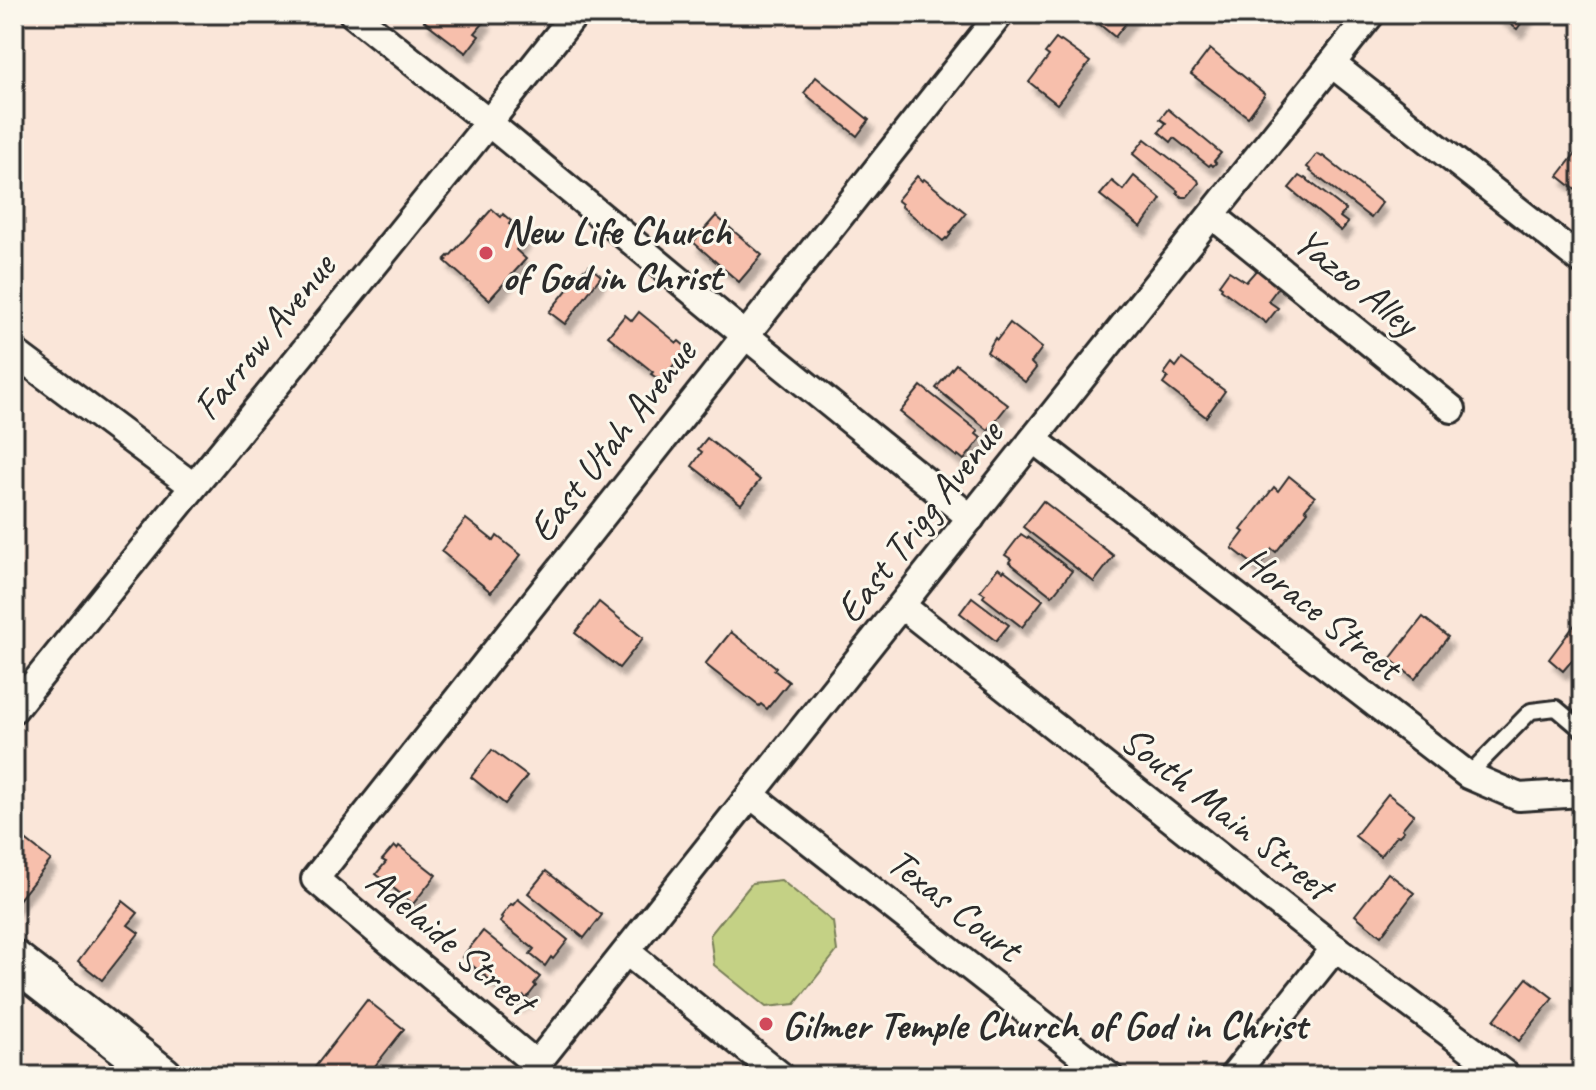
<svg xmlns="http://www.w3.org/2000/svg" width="1596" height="1090" viewBox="0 0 1596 1090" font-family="Caveat,sans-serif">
<defs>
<filter id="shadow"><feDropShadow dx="5" dy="9" stdDeviation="2" flood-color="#0004"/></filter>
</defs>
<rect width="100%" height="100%" fill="#fae6d9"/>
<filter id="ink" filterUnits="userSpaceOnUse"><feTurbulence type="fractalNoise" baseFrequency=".0125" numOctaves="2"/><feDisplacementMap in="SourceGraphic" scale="16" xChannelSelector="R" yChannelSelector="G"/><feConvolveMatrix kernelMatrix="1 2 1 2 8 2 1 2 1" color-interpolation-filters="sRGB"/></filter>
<g filter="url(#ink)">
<polygon fill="#c4d185" stroke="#787e58" stroke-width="2" points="781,880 833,922 837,951 795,1004 766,1007 714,965 710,935 752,883"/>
<g fill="#f7bfac" stroke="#2b2b2b" stroke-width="2" filter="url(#shadow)">
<polygon points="430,14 478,14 486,20 475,33 479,36 466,53 424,21"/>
<polygon points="1087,14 1133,14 1115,37"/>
<polygon points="1497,14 1528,14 1517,29"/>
<polygon points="1056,39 1060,42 1061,41 1090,62 1057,104 1029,82 1049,56 1045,53"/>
<polygon points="1210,49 1265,94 1248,117 1191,74"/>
<polygon points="816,77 869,120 857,136 804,93"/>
<polygon points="1168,109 1221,153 1214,161 1216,163 1213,166 1211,164 1209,166 1174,138 1171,142 1159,132 1166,123 1160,119"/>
<polygon points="1145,139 1198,180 1199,183 1187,197 1182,197 1177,193 1178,191 1133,154"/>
<polygon points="1582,145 1582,195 1558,176"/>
<polygon points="1317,154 1322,157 1323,156 1382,203 1371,218 1310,171 1311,170 1307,167"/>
<polygon points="917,176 922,181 924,179 966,213 950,233 951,234 947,239 946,238 943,241 901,206 902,204 897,200"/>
<polygon points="1134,176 1161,199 1141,227 1100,195 1112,181 1123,190"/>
<polygon points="1299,176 1304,179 1305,178 1346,210 1340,217 1348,223 1341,231 1289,188"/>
<polygon points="492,209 501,217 503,214 511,221 509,224 526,237 516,250 526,259 489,300 445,261 447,260 445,259 448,256 449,257"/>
<polygon points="716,216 762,255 739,282 693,242"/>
<polygon points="589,266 601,276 565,324 549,312 584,269 586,270"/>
<polygon points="1258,268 1280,285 1268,301 1278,308 1266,323 1221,289 1222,287 1219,285 1229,271 1246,282"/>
<polygon points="639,312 677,343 679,341 687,348 661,381 651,374 653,372 608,336 625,315 632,321"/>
<polygon points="1010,323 1042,348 1031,363 1036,368 1025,382 987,352 995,338 997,340"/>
<polygon points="1182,359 1225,391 1206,417 1163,384 1168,377 1164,374 1172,363 1176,367"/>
<polygon points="956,364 1008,405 988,430 936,388"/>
<polygon points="921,386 978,431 976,434 981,438 964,460 958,455 957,457 900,412"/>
<polygon points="707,438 760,480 741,504 692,466 702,452 698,449"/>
<polygon points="1289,476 1315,497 1305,509 1308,511 1276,552 1272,549 1258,568 1232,548 1244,532 1241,530 1274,487 1278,491"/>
<polygon points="1043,501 1114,556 1094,582 1023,527"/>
<polygon points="466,519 494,541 497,536 521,555 491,592 441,551"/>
<polygon points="1021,534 1027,538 1028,537 1072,571 1052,596 1009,562 1011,559 1005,555"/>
<polygon points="998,568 1003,572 1004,570 1043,600 1022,627 983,597 985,594 980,591"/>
<polygon points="972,597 1009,625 996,641 960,613"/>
<polygon points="599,602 643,638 619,668 575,633"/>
<polygon points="1582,615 1582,649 1563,671 1549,659"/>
<polygon points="1423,617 1448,637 1415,679 1390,659"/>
<polygon points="731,632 776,667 774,670 789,682 767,709 761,704 759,706 705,664"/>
<polygon points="492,750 527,776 505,804 471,777"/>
<polygon points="1388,794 1414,814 1402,829 1404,831 1399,836 1397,835 1380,856 1355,836"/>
<polygon points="14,831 51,860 14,906"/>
<polygon points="394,846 397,849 399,846 436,875 413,904 376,874 386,862 382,860"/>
<polygon points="546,871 602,915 584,938 528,893"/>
<polygon points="1388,873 1414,893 1381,936 1355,915"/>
<polygon points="518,899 568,940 553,959 551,957 545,966 530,954 534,949 500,922 503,918 501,917 511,904 513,905"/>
<polygon points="123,901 138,913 128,925 139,933 102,980 78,961"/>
<polygon points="483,931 540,977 534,984 536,986 526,999 524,996 518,1003 462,957"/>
<polygon points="1527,978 1553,998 1519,1041 1494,1020"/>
<polygon points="367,1000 404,1029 367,1076 308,1076"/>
</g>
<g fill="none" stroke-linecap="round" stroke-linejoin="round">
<g stroke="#2b2b2b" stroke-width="20">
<polyline id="lane" points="1468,775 1531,711 1556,708 1582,730"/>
</g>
<g stroke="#2b2b2b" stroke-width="32">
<g id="street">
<polyline points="353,14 489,123 745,335 971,518"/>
<polyline points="1332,64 1582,261"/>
<polyline points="1212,215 1452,409"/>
<polyline points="14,352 193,486"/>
<polyline points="1034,440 1468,775 1519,797 1582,793"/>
<polyline points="902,606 1335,948 1507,1076"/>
<path d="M 14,709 C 200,476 391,248 575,14"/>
<polyline points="751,795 1109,1076"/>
<polyline points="627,952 781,1076"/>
<polyline points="536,1064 315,879 1000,14"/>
<polyline points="527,1076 1371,14"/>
<polyline points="1233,1076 1335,948"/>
</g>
</g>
<g stroke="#2b2b2b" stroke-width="44">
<polyline id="secondary" points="14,960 163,1076"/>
</g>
<use href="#lane" stroke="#fbf7ec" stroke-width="14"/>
<use href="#street" stroke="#fbf7ec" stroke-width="26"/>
<use href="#secondary" stroke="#fbf7ec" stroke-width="38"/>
</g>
</g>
<g fill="#d1495b" stroke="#fbf7ec" stroke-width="3">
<circle cx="486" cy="253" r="8"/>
<circle cx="766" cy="1024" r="8"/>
</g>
<g text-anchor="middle" stroke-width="6" stroke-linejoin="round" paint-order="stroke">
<g font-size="40" font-weight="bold" fill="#2b2b2b" stroke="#fbf7ec" text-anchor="start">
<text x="502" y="244">New Life Church<tspan x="502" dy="46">of God in Christ</tspan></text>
<text x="782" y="1038">Gilmer Temple Church of God in Christ</text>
</g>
<g font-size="40" fill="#2b2b2b" stroke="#fbf7ec">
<text transform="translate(1357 281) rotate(39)" y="14">Yazoo Alley</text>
<text transform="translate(263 336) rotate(-51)" y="14">Farrow Avenue</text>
<text transform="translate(611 440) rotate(-52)" y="14">East Utah Avenue</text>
<text transform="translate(918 521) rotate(-52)" y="14">East Trigg Avenue</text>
<text transform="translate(1322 612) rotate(38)" y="14">Horace Street</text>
<text transform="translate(1227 812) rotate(38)" y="14">South Main Street</text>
<text transform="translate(955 904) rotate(38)" y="14">Texas Court</text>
<text transform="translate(451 940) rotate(40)" y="14">Adelaide Street</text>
</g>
</g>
<rect width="1596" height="1090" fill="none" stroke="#fbf7ec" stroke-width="48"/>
<rect x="24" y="24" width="1548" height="1042" fill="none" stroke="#2b2b2b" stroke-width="3" filter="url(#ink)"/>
</svg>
